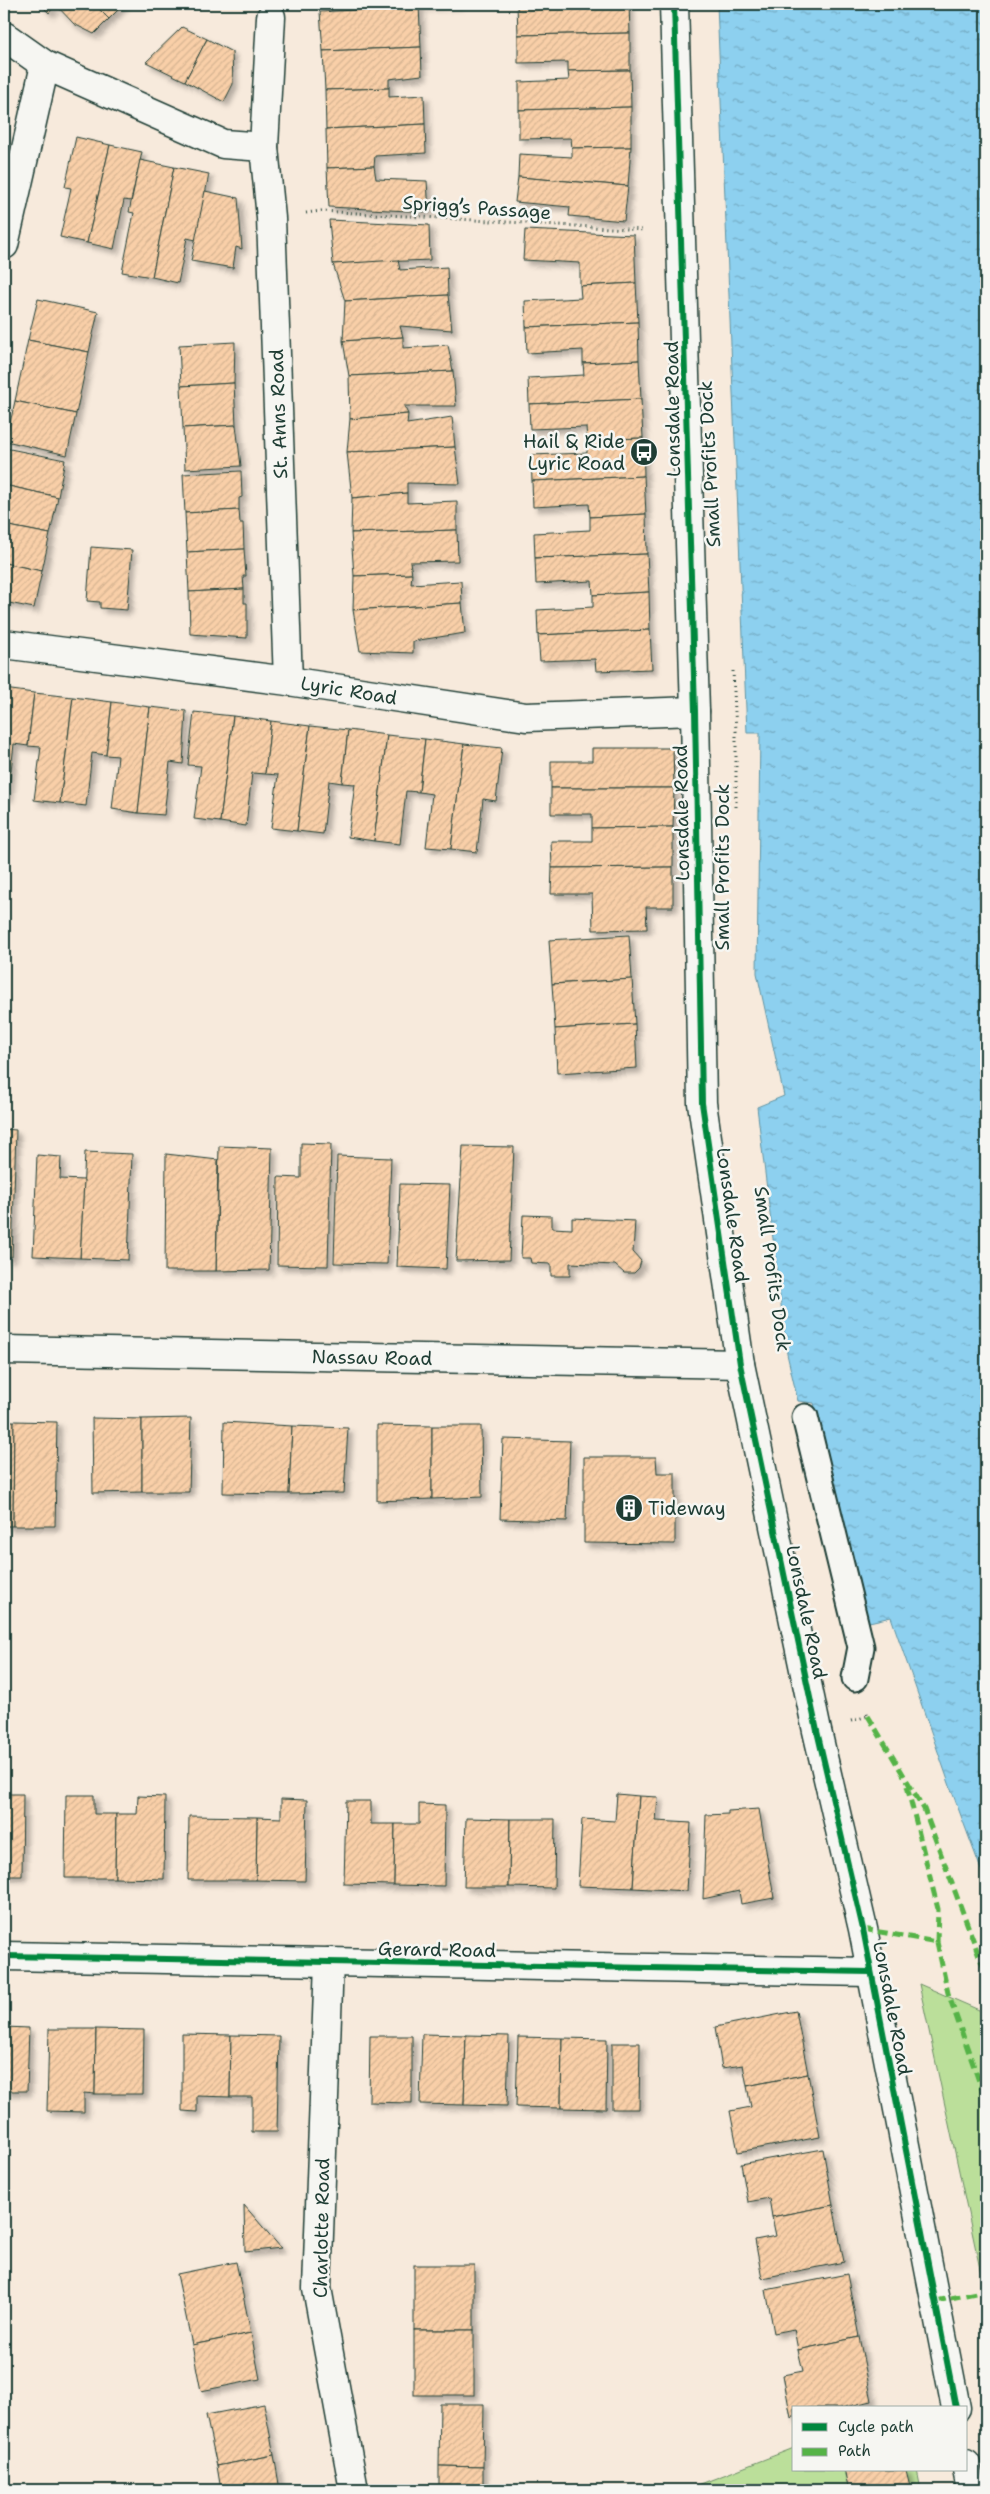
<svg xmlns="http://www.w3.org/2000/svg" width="990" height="2494" viewBox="0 0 990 2494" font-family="'Shantell Sans',sans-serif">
<defs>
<pattern id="water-ripples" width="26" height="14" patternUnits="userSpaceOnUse" patternTransform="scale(1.25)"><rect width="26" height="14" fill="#8dd0ef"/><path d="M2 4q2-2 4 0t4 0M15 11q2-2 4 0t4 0" fill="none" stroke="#73aac2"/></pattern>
<pattern id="building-hatch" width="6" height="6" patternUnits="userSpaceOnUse" patternTransform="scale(1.25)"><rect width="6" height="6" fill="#f9cfa8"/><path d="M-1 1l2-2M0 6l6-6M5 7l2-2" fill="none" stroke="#d5b391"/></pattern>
<filter id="shadow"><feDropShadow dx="4.5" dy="4.5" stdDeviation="2.5" flood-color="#0004"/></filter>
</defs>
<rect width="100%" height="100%" fill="#f7eadc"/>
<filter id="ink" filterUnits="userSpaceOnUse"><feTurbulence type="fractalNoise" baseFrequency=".02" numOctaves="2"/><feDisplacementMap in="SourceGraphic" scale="10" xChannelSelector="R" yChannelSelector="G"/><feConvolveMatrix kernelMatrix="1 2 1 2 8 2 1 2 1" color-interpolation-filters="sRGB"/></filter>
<g filter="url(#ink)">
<g fill="#bbdf9a" stroke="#6d8e67">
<polygon points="919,1984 986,2013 986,2297"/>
<polygon points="794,2448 794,2470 917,2470 921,2490 685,2490"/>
</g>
<polygon fill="url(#water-ripples)" stroke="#6195a4" points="717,4 986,4 986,1883 951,1789 891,1617 865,1623 847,1559 814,1403 798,1401 787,1354 757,1107 784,1096 757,973 760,733 747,733"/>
<g fill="url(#building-hatch)" stroke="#1f3d34" filter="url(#shadow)">
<polygon points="40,4 94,4 109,19 94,34 74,24 56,5 49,13"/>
<polygon points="94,4 124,4 109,19"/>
<polygon points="385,4 459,4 385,8"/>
<polygon points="517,4 629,4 630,33 518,35"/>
<polygon points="419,6 421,47 323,51 320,12"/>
<polygon points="182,27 207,39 185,81 146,62"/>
<polygon points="630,33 630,70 568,71 568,62 518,63 518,35"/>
<polygon points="207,39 232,52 233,84 224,102 185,81"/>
<polygon points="421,47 422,75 389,79 389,88 325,90 323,51"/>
<polygon points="630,70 631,107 519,110 519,82 569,80 568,71"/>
<polygon points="389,88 389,97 424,95 425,124 326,129 325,90"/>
<polygon points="631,107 631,147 572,148 571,138 519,139 519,110"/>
<polygon points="425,124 426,153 375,156 374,166 327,168 326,129"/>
<polygon points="76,137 110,145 87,243 60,237 71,188 65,187"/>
<polygon points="110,145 142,152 131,201 124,200 114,249 87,243"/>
<polygon points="631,147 628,186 518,177 519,154 572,157 572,148"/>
<polygon points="140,160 174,167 152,277 122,272 134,213 129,212"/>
<polygon points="374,166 376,179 427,181 429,212 329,207 327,168"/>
<polygon points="174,167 209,174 196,240 187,238 178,283 152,277"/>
<polygon points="518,177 628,186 624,221 569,216 570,207 515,202"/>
<polygon points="205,191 238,198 242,249 236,247 233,268 191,261"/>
<polygon points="329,220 429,225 430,260 333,264"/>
<polygon points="525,230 634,235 636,283 580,286 580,263 523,260"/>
<polygon points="398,260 400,270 447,267 448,295 345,301 333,264"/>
<polygon points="636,283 638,322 526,327 525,301 581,298 580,286"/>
<polygon points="448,295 452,330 400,326 403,337 343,341 345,301"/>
<polygon points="38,299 98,312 89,352 28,340"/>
<polygon points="638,322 639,360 583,363 583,350 527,353 526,327"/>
<polygon points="403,337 403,348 448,345 453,371 349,376 343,341"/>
<polygon points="28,340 89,352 76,414 15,401"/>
<polygon points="235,342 234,383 181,386 179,345"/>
<polygon points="639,360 641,399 529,404 528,378 584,375 583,363"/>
<polygon points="453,371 456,406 404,406 408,414 350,419 349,376"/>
<polygon points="234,383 236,425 183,428 181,386"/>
<polygon points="641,399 643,438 587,440 586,427 530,429 529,404"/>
<polygon points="15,401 76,414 67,455 6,441"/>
<polygon points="408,414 407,424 452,417 455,447 347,452 350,419"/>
<polygon points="236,425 241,466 185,469 183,428"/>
<polygon points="643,438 644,476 532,481 531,455 587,453 587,440"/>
<polygon points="455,447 460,484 407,483 407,493 352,498 347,452"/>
<polygon points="5,448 65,460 58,497 4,485"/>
<polygon points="241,471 242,497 239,498 239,510 185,513 183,474"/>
<polygon points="644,476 646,514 590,517 589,504 533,507 532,481"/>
<polygon points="4,485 58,497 50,534 4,525"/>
<polygon points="407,493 407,503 457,501 457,530 351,533 352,498"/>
<polygon points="239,510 240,523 243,523 244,549 187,552 185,513"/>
<polygon points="646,514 647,554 535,558 534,533 590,530 590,517"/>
<polygon points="4,525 50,534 42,571 4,563"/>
<polygon points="457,530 458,561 410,562 412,574 354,576 351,533"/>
<polygon points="91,547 132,550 127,610 100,608 100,602 87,601"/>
<polygon points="244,549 246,576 243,576 244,589 189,592 187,552"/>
<polygon points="647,554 649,592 593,595 592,581 536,584 535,558"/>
<polygon points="4,563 42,571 34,608 4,602"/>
<polygon points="412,574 411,584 461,581 462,603 353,610 354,576"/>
<polygon points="244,589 244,603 247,603 247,638 190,634 189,592"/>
<polygon points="649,592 650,630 538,635 537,610 593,607 593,595"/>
<polygon points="462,603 465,633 413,641 413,653 360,651 353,610"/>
<polygon points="650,630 652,669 596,671 595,659 540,661 538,635"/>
<polygon points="4,689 34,693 28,746 14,744 8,797 4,797"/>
<polygon points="34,693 73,697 60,803 34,800 41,747 28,746"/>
<polygon points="73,697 112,702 106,755 92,753 86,806 60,803"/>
<polygon points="112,702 150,707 138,813 112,809 118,756 106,755"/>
<polygon points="150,707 186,711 183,764 170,762 164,815 138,813"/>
<polygon points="194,712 233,716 220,822 194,819 201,766 188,765"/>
<polygon points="233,716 271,721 265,774 252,773 246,826 220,822"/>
<polygon points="271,721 310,726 297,831 271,828 278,775 265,774"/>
<polygon points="310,726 348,730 342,783 329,781 323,834 297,831"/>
<polygon points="348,730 387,735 374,841 348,837 355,784 342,783"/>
<polygon points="387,735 425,739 419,792 406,791 400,844 374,841"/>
<polygon points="425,739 464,744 451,849 426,847 432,794 419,792"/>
<polygon points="464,744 502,748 496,801 483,799 477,852 451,849"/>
<polygon points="592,748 673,748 674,788 551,788 551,761 592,761"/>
<polygon points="551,788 674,788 673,827 592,828 592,814 551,814"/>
<polygon points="673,827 673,867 552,868 551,841 592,841 592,828"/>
<polygon points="673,867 673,907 646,907 647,929 593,930 592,894 551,894 552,868"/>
<polygon points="629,935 632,979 552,984 549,940"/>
<polygon points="632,979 635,1024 555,1029 552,984"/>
<polygon points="635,1024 637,1068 557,1073 555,1029"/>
<polygon points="4,1129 16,1130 12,1257 4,1257"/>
<polygon points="301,1143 331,1144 328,1266 277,1265 278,1177 301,1178"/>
<polygon points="219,1146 272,1148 269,1270 216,1271"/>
<polygon points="463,1146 514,1147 509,1260 456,1261"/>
<polygon points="85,1152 132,1154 128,1260 80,1258"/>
<polygon points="166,1154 218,1160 216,1271 165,1271"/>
<polygon points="37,1155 61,1157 60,1179 84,1180 80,1258 33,1256"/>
<polygon points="337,1156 391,1158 387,1264 334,1263"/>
<polygon points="400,1184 450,1185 446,1269 397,1267"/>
<polygon points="523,1215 552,1216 552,1228 572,1229 572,1218 635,1221 633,1252 641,1261 639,1268 634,1273 624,1273 615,1265 570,1263 570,1276 551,1276 551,1264 531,1263 530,1258 521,1258"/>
<polygon points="92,1418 142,1419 142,1492 93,1493"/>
<polygon points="191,1418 189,1492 142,1492 142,1419"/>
<polygon points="4,1421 14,1421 13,1526 4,1526"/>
<polygon points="14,1421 57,1422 55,1526 13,1526"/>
<polygon points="224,1422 292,1426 289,1494 223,1493"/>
<polygon points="377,1425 432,1426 432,1499 377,1501"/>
<polygon points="292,1426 348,1428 344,1493 289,1494"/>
<polygon points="432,1426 481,1426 482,1497 432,1499"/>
<polygon points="503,1439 570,1441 567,1521 500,1519"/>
<polygon points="584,1457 656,1457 657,1473 675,1473 675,1544 584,1543"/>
<polygon points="4,1794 23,1794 22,1876 4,1876"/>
<polygon points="617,1794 639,1796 633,1888 578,1886 582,1819 615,1821"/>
<polygon points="66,1795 94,1795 94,1814 116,1814 115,1878 65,1878"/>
<polygon points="138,1796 165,1797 164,1879 115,1878 116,1814 137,1814"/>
<polygon points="639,1796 658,1797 656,1821 691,1823 687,1891 633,1888"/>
<polygon points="281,1799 307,1800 305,1881 256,1880 257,1817 281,1818"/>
<polygon points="346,1801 371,1801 371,1824 395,1824 394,1885 344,1884"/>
<polygon points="419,1804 445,1805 444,1886 394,1885 395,1824 419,1824"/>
<polygon points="759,1809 774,1898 741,1904 739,1891 703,1899 706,1815 728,1814 728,1811"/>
<polygon points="189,1816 257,1817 256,1880 188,1880"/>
<polygon points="466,1818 510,1819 509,1887 464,1887"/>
<polygon points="510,1819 555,1819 554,1888 509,1887"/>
<polygon points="796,2011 808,2074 747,2086 743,2065 722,2068 715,2027"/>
<polygon points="4,2027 29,2028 27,2091 4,2091"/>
<polygon points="49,2029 96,2029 95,2094 84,2093 84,2112 47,2111"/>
<polygon points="96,2029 144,2030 143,2094 95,2094"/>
<polygon points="182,2034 231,2035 230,2097 197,2096 197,2112 182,2111"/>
<polygon points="422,2034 466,2035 464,2105 420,2104"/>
<polygon points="231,2035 279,2036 277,2132 252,2132 252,2097 230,2097"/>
<polygon points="466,2035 509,2036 507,2106 464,2105"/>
<polygon points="370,2036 412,2036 412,2103 369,2102"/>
<polygon points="518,2037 562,2038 561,2108 516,2107"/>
<polygon points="562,2038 607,2039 606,2109 561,2108"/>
<polygon points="612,2043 640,2043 639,2109 612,2109"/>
<polygon points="808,2074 820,2137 738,2152 730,2111 751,2107 747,2086"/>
<polygon points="823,2149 833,2205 772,2217 769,2198 748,2202 741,2164"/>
<polygon points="244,2205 281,2248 245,2252"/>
<polygon points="833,2205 844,2262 762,2278 755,2240 776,2236 772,2217"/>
<polygon points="236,2262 251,2333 192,2345 177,2274"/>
<rect x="414" y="2265" width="60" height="65"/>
<polygon points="847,2274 859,2337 798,2350 794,2329 774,2333 766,2290"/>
<rect x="414" y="2330" width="60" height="65"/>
<polygon points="251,2333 260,2379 201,2391 192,2345"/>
<polygon points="859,2337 872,2401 840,2408 794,2408 794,2417 791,2418 783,2375 803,2371 798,2350"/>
<polygon points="264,2404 274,2455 217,2466 206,2415"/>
<polygon points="440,2404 484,2404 483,2467 439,2466"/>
<polygon points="274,2455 280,2490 221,2490 217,2466"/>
<polygon points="439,2466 483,2467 483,2490 439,2490"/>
<polygon points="844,2470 906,2470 911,2490 849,2490"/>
</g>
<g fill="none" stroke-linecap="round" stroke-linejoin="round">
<g stroke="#1f3d34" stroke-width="29">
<polyline id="service" points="805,1417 861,1647 855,1678"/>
</g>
<g stroke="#1f3d34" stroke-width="31">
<g id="minor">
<polyline points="271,17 264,147 271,218 288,681"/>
<polyline points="4,36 45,65 223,144 264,147"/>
<polyline points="4,245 45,65"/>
<polyline points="4,644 288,681 526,717 695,711"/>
<polyline points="4,1350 740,1364"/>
<polyline points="4,1956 870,1972"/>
<polyline points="329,1962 317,2288 354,2490"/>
</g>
</g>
<g stroke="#1f3d34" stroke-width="31">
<g id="secondary">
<polyline points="674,4 695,711 702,1103 740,1364 817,1731 863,1929 956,2408"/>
<polyline points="966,2464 971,2490"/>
</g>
</g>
<g stroke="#1f3d34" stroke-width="3" stroke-dasharray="1 4" stroke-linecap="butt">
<polyline points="306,213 321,211 644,230"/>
<polyline points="733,671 736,731 736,807"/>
<polyline points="851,1721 868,1716 866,1710"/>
</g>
<use href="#service" stroke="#f6f6f2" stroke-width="25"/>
<use href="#minor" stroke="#f6f6f2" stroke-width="28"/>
<use href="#secondary" stroke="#f6f6f2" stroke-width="28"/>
<g stroke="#55b346" stroke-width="5" stroke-dasharray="10 5" stroke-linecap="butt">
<polyline points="868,1716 924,1809 986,1974"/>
<polyline points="907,1786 938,1909 937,1942"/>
<polyline points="863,1929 937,1942 948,1993 986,2101"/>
<polyline points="936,2301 986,2291"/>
</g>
<g stroke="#f6f6f2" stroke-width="9">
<g id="cycleway">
<polyline points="674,4 695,711 702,1103 740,1364 817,1731 863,1929 956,2408"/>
<polyline points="4,1956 870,1972"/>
</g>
</g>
<use href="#cycleway" stroke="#00873e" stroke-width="6"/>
</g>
</g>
<defs>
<g id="bus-disc" transform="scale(1.4375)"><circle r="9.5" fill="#1f3d34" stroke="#f6f6f2"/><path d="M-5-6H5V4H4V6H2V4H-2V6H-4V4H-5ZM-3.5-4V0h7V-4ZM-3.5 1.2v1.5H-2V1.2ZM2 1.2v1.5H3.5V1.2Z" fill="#fff"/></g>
<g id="building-disc" transform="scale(1.4375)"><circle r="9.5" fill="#1f3d34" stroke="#f6f6f2"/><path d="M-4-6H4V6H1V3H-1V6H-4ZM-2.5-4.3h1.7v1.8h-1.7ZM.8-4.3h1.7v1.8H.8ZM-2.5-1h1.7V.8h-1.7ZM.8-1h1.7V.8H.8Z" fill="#fff"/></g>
</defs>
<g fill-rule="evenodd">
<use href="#bus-disc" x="644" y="452"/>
<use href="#building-disc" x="629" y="1508"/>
</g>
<g text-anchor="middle" stroke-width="5" stroke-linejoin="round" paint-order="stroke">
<g font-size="19" fill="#1f3d34" stroke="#f6f6f2">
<text transform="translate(477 207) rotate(4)" y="7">Sprigg’s Passage</text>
<text transform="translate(672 409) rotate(-91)" y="7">Lonsdale Road</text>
<text transform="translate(278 414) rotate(-92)" y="7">St. Anns Road</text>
<text transform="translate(709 464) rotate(-93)" y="7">Small Profits Dock</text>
<text transform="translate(349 690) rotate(9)" y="7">Lyric Road</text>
<text transform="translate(681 813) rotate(-91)" y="7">Lonsdale Road</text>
<text transform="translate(722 867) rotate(-90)" y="7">Small Profits Dock</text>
<text transform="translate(733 1215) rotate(82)" y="7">Lonsdale Road</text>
<text transform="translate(773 1269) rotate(82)" y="7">Small Profits Dock</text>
<text transform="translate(372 1357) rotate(1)" y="7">Nassau Road</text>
<text transform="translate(807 1612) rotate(78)" y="7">Lonsdale Road</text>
<text transform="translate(437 1949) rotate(1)" y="7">Gerard Road</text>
<text transform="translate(893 2008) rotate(79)" y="7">Lonsdale Road</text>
<text transform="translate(321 2228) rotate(-89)" y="7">Charlotte Road</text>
</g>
<g font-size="19" fill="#1f3d34" stroke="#f6f6f2" text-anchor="end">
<text x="625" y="448">Hail &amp; Ride<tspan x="625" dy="22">Lyric Road</tspan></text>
<text x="648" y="1515" text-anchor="start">Tideway</text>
</g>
</g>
<rect width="990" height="2494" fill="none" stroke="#f6f6f2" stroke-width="20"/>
<rect x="10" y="10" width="970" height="2474" fill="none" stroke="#1f3d34" stroke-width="2" filter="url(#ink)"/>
<rect x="792" y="2406" width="175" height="65" fill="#f6f6f2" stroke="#a0aca6"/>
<rect x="802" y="2423" width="25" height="8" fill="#00873e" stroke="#a0aca6"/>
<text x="838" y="2432" font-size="15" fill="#1f3d34">Cycle path</text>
<rect x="802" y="2448" width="25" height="8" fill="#55b346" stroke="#a0aca6"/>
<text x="838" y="2456" font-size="15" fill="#1f3d34">Path</text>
</svg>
